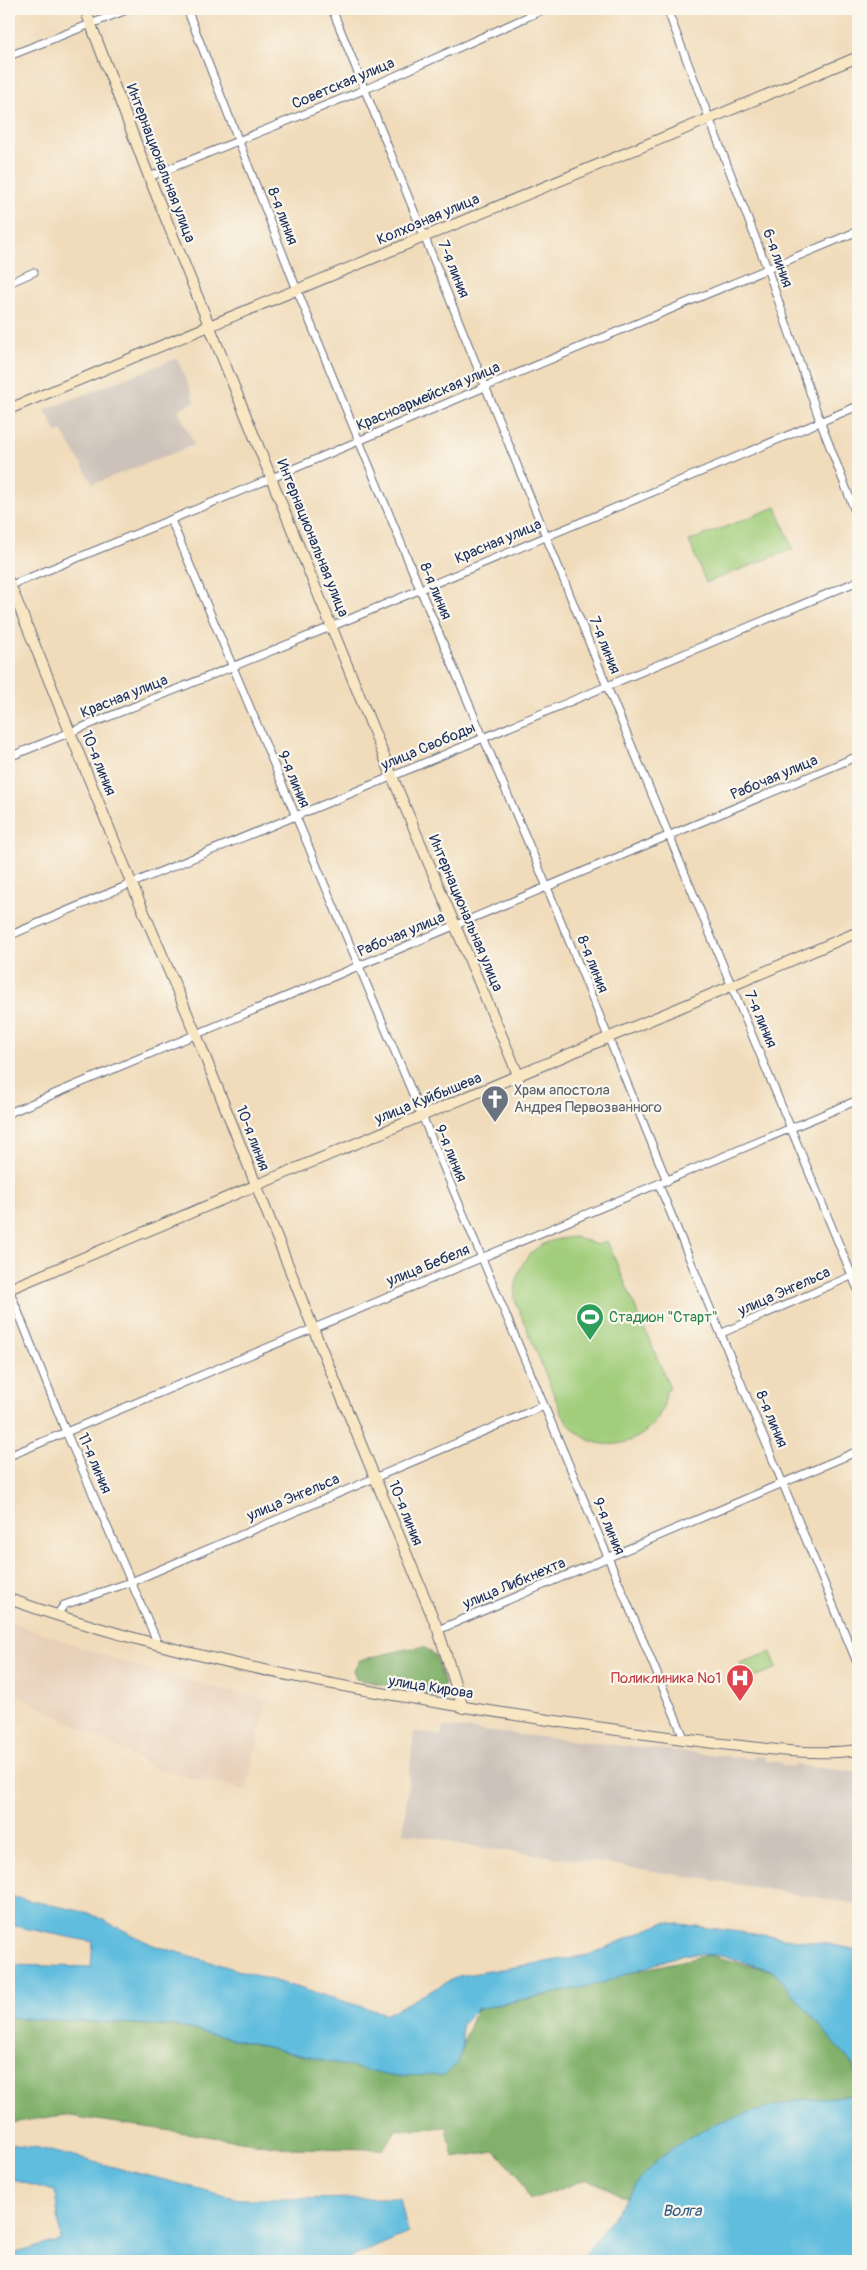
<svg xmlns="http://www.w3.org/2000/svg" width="867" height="2270" viewBox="0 0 867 2270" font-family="Pangolin,sans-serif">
<rect width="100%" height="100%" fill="#fbf7ec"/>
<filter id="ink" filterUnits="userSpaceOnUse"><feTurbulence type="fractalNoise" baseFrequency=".02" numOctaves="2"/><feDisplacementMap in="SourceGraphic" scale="10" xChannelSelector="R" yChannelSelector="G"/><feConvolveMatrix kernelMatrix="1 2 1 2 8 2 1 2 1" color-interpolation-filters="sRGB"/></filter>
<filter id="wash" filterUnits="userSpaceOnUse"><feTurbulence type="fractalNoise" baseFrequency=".0096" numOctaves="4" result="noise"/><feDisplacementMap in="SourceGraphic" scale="20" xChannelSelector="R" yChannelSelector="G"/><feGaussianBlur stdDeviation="1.12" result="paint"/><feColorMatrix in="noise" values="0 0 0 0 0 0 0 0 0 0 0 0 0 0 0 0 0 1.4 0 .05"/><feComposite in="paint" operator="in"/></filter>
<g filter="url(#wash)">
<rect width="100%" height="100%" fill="#f0dbba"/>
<polygon fill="#e7cfb8" points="9,1621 117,1660 184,1680 267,1700 246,1790 160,1771 9,1690"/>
<g fill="#cdc2b9">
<polygon points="177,358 195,402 178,409 194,445 93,484 62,431 57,434 45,410"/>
<polygon points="443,1727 753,1759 754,1756 765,1757 765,1761 779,1762 783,1766 793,1767 794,1765 858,1772 858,1904 610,1864 468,1846 434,1838 403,1833 414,1732 441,1735"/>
</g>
<g fill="#a2ce7b" stroke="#5e7e6c">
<polygon points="776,507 793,549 706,583 689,541"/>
<path d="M 576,1237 L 597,1245 L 607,1241 L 670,1388 L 666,1390 C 665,1434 613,1461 578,1433 C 570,1427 566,1420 561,1412 L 515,1300 C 514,1260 536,1238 576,1237 Z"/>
<polygon points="771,1652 777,1668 746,1680 740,1663"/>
</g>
<g fill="#81b16b" stroke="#4e7064">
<polygon points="424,1647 436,1656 445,1685 435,1696 356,1679 353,1670 360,1660 406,1649"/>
<polygon points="708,1955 774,1971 850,2061 858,2078 858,2095 796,2100 686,2139 626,2197 588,2179 530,2200 519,2176 494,2151 453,2158 447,2127 396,2130 383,2149 288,2148 63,2115 9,2123 9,2018 177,2026 322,2060 463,2043 476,2009 575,1989 636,1971"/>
</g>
<g fill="#60bdde" stroke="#3e769e">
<polygon points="9,1896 89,1913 153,1945 387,2014 459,1976 589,1955 665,1922 828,1944 858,1950 858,2071 774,1971 722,1955 683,1954 599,1984 476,2009 461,2026 463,2043 458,2063 444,2075 390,2076 177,2026 9,2018 9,1965 91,1967 93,1942 9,1925"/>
<polygon points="858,2095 858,2261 581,2261 637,2183 659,2158 686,2139 719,2122 796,2100"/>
<polygon points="9,2144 39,2148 239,2199 400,2198 408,2233 343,2261 9,2261 9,2255 61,2240 55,2191 9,2179"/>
</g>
</g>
<g filter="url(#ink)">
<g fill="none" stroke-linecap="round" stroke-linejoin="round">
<g stroke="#666b7e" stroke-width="9">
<g id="street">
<polyline points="187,9 297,290 420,589 547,887 667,1181"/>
<polyline points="332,9 606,684 858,1290"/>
<polyline points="667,9 767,268 820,421 858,519"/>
<polyline points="9,56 129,9"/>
<polyline points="149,177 366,89 545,9"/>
<polyline points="9,283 34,272"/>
<polyline points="171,520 685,1740"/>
<polyline points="9,586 272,478 487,386 858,231"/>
<polyline points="9,757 333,626 858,406"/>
<path d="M 9,936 C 136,880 265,829 393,776 C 548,711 703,645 858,581"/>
<polyline points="9,1113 858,756"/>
<polyline points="659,1185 858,1665"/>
<polyline points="9,1289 66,1432 159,1646"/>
<polyline points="722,1333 858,1273"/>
<polyline points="9,1456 858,1100"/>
<polyline points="56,1616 64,1605 131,1582 543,1406"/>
<polyline points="438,1630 858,1451"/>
</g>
</g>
<g stroke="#666b7e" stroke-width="12">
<g id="secondary">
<polyline points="85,9 149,177 392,776 519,1077"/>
<polyline points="9,409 858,57"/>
<polyline points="9,582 131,882 196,1034 313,1328 438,1630 463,1708"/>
<path d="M 9,1289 C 292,1169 576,1053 858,932"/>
<path d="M 9,1599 C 201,1667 402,1699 603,1728 C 652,1735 701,1742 750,1747 C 785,1751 823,1755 858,1750"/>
</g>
</g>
<use href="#street" stroke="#fff" stroke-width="7"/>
<use href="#secondary" stroke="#f9e7c3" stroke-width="10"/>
</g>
</g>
<defs>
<g id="church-pin" transform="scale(1.4375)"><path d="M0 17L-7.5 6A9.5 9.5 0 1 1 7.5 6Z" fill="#6b7280" stroke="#fbf7ec"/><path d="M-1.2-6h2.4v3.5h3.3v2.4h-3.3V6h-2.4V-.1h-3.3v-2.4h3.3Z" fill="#fff"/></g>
<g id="stadium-pin" transform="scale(1.4375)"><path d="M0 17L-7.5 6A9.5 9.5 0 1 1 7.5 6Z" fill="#2e9e5b" stroke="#fbf7ec"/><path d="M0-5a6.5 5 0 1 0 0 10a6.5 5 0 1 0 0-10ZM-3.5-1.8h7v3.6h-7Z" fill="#fff"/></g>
<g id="hospital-pin" transform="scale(1.4375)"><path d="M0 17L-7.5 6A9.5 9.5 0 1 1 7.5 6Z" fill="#e0444e" stroke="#fbf7ec"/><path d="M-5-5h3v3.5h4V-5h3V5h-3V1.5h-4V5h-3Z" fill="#fff"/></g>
</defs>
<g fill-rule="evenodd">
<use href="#church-pin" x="495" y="1099"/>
<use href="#stadium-pin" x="590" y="1317"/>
<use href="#hospital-pin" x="740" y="1678"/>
</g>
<g text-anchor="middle" stroke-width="4.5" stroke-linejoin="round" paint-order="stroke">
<g font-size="15" fill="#1b2f5e" stroke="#fbf7ec">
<text transform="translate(343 83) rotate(-23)" y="5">Советская улица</text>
<text transform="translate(161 163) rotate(69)" y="5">Интернациональная улица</text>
<text transform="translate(283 216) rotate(69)" y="5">8-я линия</text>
<text transform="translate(428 219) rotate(-23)" y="5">Колхозная улица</text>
<text transform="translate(778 258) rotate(70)" y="5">6-я линия</text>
<text transform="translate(454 269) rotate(68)" y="5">7-я линия</text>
<text transform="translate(428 396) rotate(-23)" y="5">Красноармейская улица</text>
<text transform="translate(313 538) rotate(68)" y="5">Интернациональная улица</text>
<text transform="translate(498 541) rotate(-23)" y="5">Красная улица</text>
<text transform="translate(436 591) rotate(67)" y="5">8-я линия</text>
<text transform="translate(605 645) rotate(68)" y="5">7-я линия</text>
<text transform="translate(124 696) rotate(-22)" y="5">Красная улица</text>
<text transform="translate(428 746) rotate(-23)" y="5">улица Свободы</text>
<text transform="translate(99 763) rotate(68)" y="5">10-я линия</text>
<text transform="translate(774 777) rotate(-23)" y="5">Рабочая улица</text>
<text transform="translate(294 779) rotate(67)" y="5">9-я линия</text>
<text transform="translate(466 913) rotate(67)" y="5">Интернациональная улица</text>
<text transform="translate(401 934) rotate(-23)" y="5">Рабочая улица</text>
<text transform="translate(593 964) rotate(68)" y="5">8-я линия</text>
<text transform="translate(761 1019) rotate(67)" y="5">7-я линия</text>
<text transform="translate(428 1098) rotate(-22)" y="5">улица Куйбышева</text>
<text transform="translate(253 1138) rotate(69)" y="5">10-я линия</text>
<text transform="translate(451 1153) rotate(67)" y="5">9-я линия</text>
<text transform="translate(428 1265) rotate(-22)" y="5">улица Бебеля</text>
<text transform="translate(784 1291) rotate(-24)" y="5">улица Энгельса</text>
<text transform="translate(772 1419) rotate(67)" y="5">8-я линия</text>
<text transform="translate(95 1463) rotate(67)" y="5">11-я линия</text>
<text transform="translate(293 1497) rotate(-23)" y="5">улица Энгельса</text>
<text transform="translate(406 1513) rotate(68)" y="5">10-я линия</text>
<text transform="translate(609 1526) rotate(67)" y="5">9-я линия</text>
<text transform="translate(514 1583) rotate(-23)" y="5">улица Либкнехта</text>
<text transform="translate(431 1687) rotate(9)" y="5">улица Кирова</text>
</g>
<g font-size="15" fill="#5b616d" stroke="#fbf7ec" text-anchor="start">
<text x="514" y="1095">Храм апостола<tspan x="514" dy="17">Андрея Первозванного</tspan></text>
</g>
<g font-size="15" fill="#27864d" stroke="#fbf7ec" text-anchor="start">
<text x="609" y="1322">Стадион "Старт"</text>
</g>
<g font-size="15" fill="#be3a42" stroke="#fbf7ec" text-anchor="end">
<text x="721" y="1683">Поликлиника №1</text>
</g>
<g font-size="16" font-style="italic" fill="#305a84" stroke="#fbf7ec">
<text x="682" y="2216">Волга</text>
</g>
</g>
<rect width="867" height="2270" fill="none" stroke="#fbf7ec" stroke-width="30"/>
</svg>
